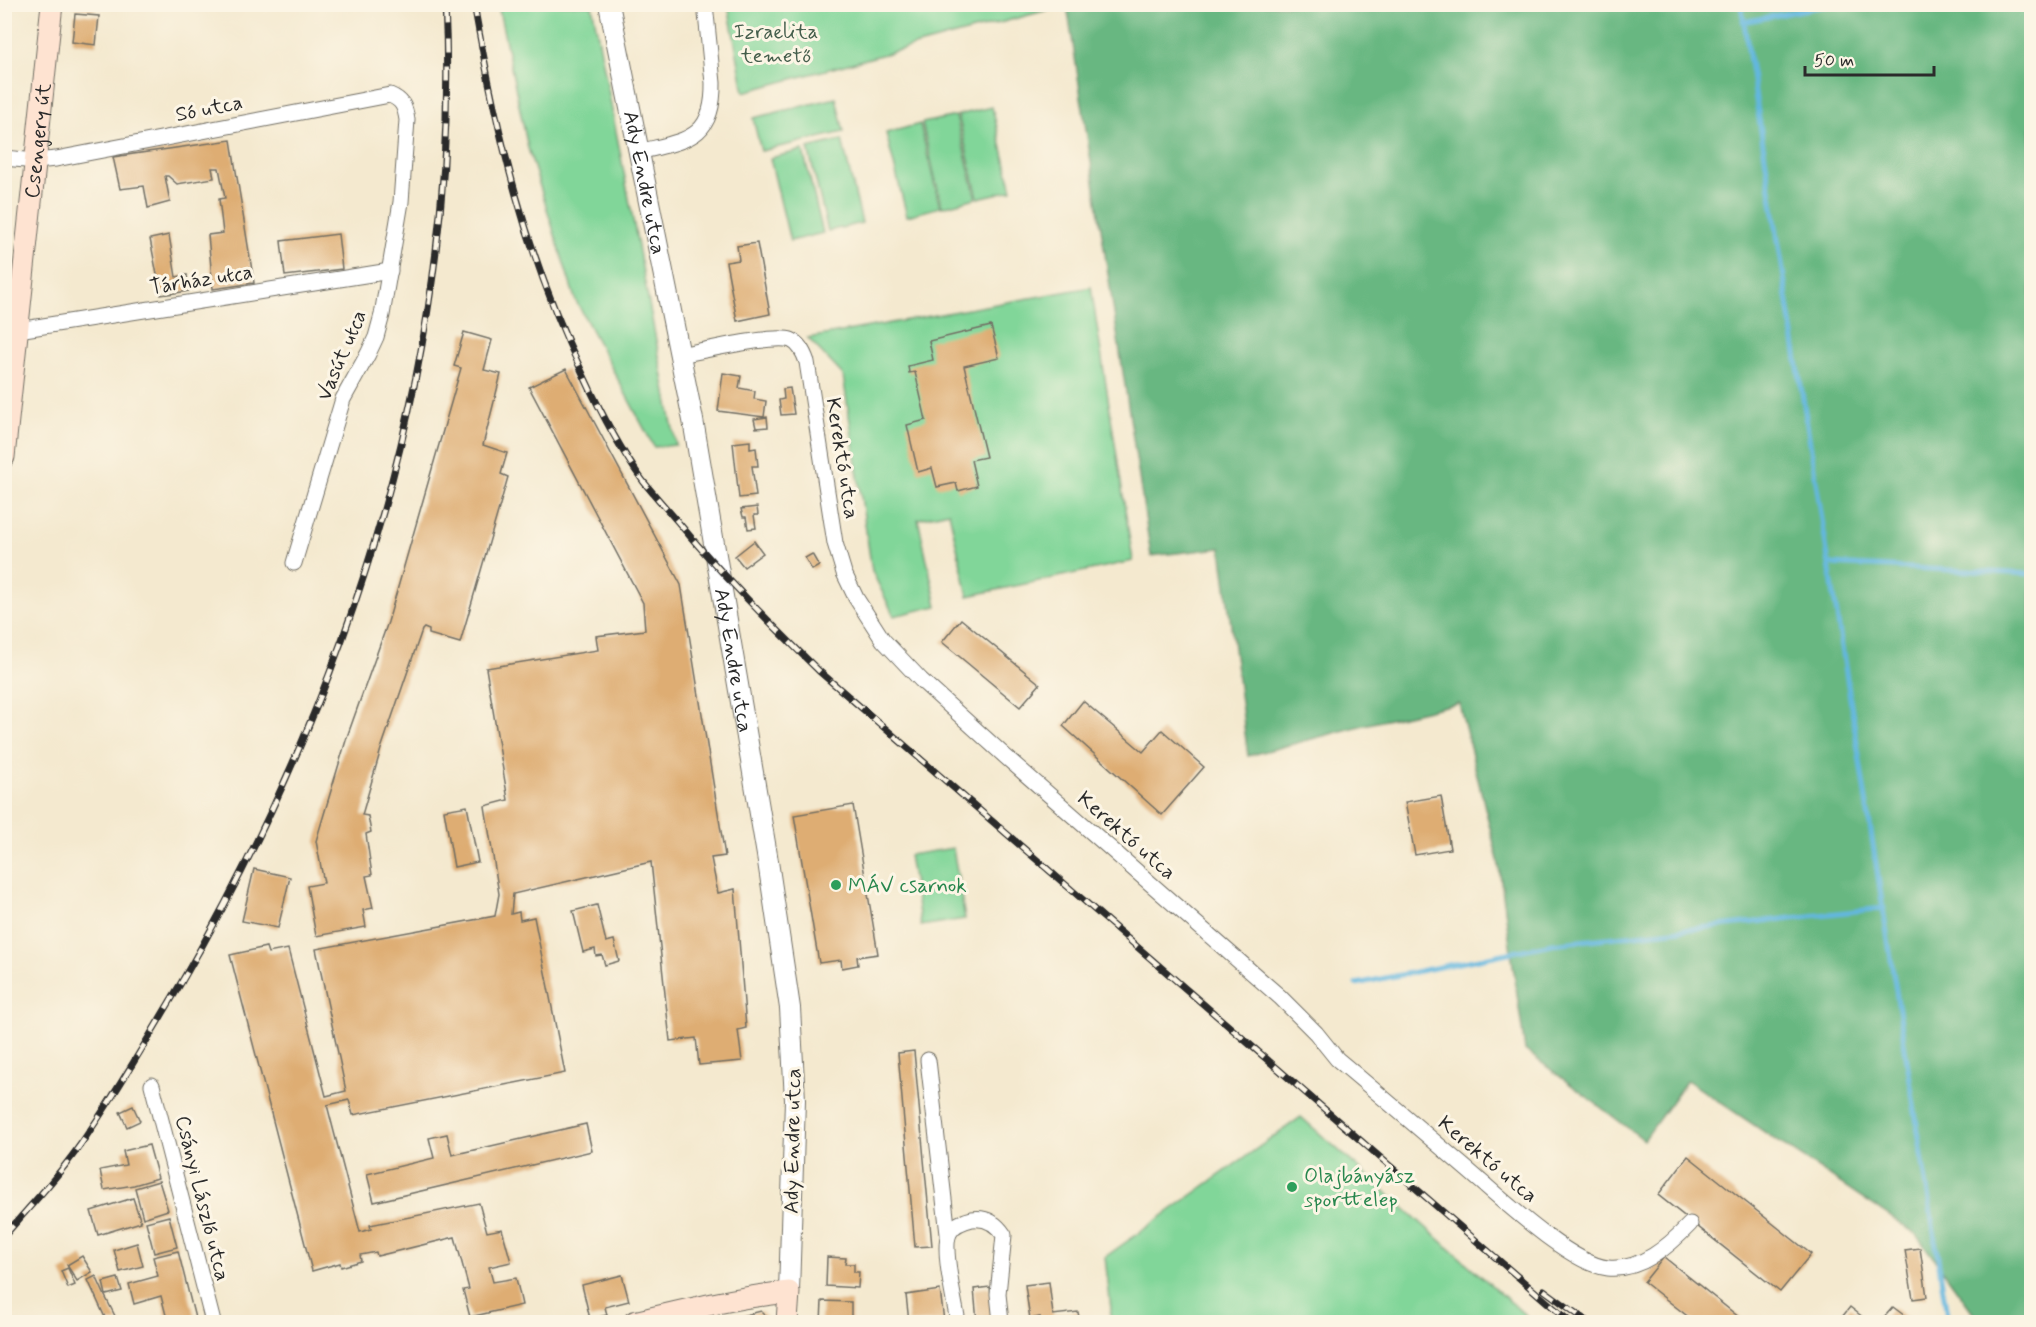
<svg xmlns="http://www.w3.org/2000/svg" width="2036" height="1327" viewBox="0 0 2036 1327" font-family="Mynerve,sans-serif">
<rect width="100%" height="100%" fill="#fcf5e5"/>
<filter id="ink" filterUnits="userSpaceOnUse"><feTurbulence type="fractalNoise" baseFrequency=".0167" numOctaves="2"/><feDisplacementMap in="SourceGraphic" scale="12" xChannelSelector="R" yChannelSelector="G"/><feConvolveMatrix kernelMatrix="1 2 1 2 8 2 1 2 1" color-interpolation-filters="sRGB"/></filter>
<filter id="wash" filterUnits="userSpaceOnUse"><feTurbulence type="fractalNoise" baseFrequency=".008" numOctaves="4" result="noise"/><feDisplacementMap in="SourceGraphic" scale="24" xChannelSelector="R" yChannelSelector="G"/><feGaussianBlur stdDeviation="1.35" result="paint"/><feColorMatrix in="noise" values="0 0 0 0 0 0 0 0 0 0 0 0 0 0 0 0 0 1.4 0 .05"/><feComposite in="paint" operator="in"/></filter>
<g filter="url(#wash)">
<rect width="100%" height="100%" fill="#f4e9cf"/>
<g fill="#81d699" stroke="#568062" stroke-width="1.5">
<polygon points="498,5 592,5 676,445 654,447 575,299 528,148"/>
<polygon points="728,5 728,4 1066,5 744,92"/>
<polygon points="836,98 844,132 761,151 753,118"/>
<polygon points="992,107 1012,190 978,198 958,115"/>
<polygon points="956,116 976,198 942,207 922,123"/>
<polygon points="920,124 940,207 907,216 886,133"/>
<polygon points="842,140 862,223 828,231 808,148"/>
<polygon points="803,150 823,233 790,241 770,158"/>
<polygon points="1091,287 1133,561 968,596 949,512 918,519 937,606 894,616 872,571 843,375 808,338"/>
<polygon points="953,848 965,919 921,926 909,855"/>
<polygon points="1301,1117 1533,1322 1109,1322 1111,1309 1105,1257"/>
</g>
<polygon fill="#68b781" stroke="#4a7156" stroke-width="1.5" points="1067,5 2031,5 2031,1322 1980,1322 1916,1234 1687,1080 1644,1140 1525,1050 1498,860 1459,703 1364,725 1248,756 1221,548 1151,556"/>
<g fill="none" stroke-linecap="round" stroke-linejoin="round">
<g stroke="#63b7df" stroke-width="5">
<polyline points="1741,4 1948,1322"/>
<polyline points="1743,22 1833,4"/>
<polyline points="1829,564 2032,574"/>
<polyline points="1356,984 1552,944 1884,908"/>
</g>
</g>
<g id="blocks">
<g fill="#dead73">
<polygon points="73,4 96,4 95,9 73,7"/>
<polygon points="75,14 99,16 96,45 72,42"/>
<polygon points="5,33 9,33 6,59 5,59"/>
<polygon points="231,140 254,283 213,289 208,235 223,233 219,199 225,198 219,168 212,168 214,178 177,184 168,176 165,176 170,202 148,208 144,186 120,189 113,157"/>
<polygon points="338,234 342,269 285,276 281,241"/>
<polygon points="169,235 176,277 187,275 189,291 161,295 150,239"/>
<polygon points="757,243 770,314 737,321 726,262 739,260 737,246"/>
<polygon points="991,326 999,358 964,366 986,457 971,460 977,486 958,491 956,483 937,487 932,468 918,472 907,425 926,420 915,372 909,373 908,366 933,360 929,341"/>
<polygon points="464,332 492,340 484,370 501,374 483,445 507,453 501,474 508,477 460,643 429,634 429,630 424,628 422,630 381,749 362,815 368,816 371,832 366,834 372,875 366,876 373,908 363,910 366,927 316,936 307,886 324,883 316,841 347,737 388,622 461,368 454,366"/>
<polygon points="566,369 681,585 725,856 711,858 718,893 735,889 746,1028 738,1030 742,1061 699,1065 696,1038 670,1041 651,862 513,894 511,914 519,912 520,920 534,917 565,1073 353,1115 349,1100 327,1105 360,1232 371,1229 370,1225 479,1203 487,1232 502,1229 511,1262 489,1267 493,1282 516,1278 522,1305 470,1317 463,1290 469,1289 455,1237 377,1256 376,1252 360,1255 361,1261 341,1267 340,1263 312,1271 230,955 266,947 268,953 288,949 326,1096 346,1091 316,949 495,916 499,894 485,806 508,800 486,668 598,650 596,636 645,630 643,603 529,387"/>
<polygon points="723,373 741,376 739,388 755,391 754,399 766,401 764,417 718,411"/>
<polygon points="790,388 794,414 781,415 779,400 784,399 783,389"/>
<polygon points="767,417 768,427 756,428 754,419"/>
<polygon points="750,441 750,449 756,448 758,466 752,466 756,496 739,498 733,443"/>
<polygon points="757,507 758,515 754,515 756,528 748,529 746,517 743,517 741,509"/>
<polygon points="754,541 763,553 744,567 735,556"/>
<polygon points="812,554 819,566 812,570 805,558"/>
<polygon points="961,619 1040,684 1020,707 942,642"/>
<polygon points="1083,701 1143,752 1162,730 1204,767 1162,815 1063,726"/>
<polygon points="1441,796 1450,849 1415,855 1405,802"/>
<polygon points="853,805 878,954 857,957 858,965 842,968 841,960 819,963 794,815"/>
<polygon points="467,806 478,862 454,867 444,810"/>
<polygon points="254,869 290,877 278,928 242,921"/>
<polygon points="597,905 606,942 614,940 619,961 605,965 602,955 596,956 595,949 583,952 573,911"/>
<polygon points="914,1051 932,1246 915,1247 898,1053"/>
<polygon points="133,1106 140,1121 127,1127 120,1112"/>
<polygon points="586,1124 592,1151 374,1202 367,1174 434,1158 429,1138 447,1134 452,1155"/>
<polygon points="149,1145 158,1178 134,1185 104,1190 100,1170 126,1165 123,1151"/>
<polygon points="1688,1156 1811,1254 1780,1292 1658,1195"/>
<polygon points="159,1181 168,1210 143,1218 135,1188"/>
<polygon points="133,1198 141,1222 98,1235 91,1211"/>
<polygon points="169,1216 177,1247 154,1253 146,1222"/>
<polygon points="137,1243 143,1266 120,1272 114,1250"/>
<polygon points="1920,1248 1927,1297 1913,1299 1905,1250"/>
<polygon points="178,1251 196,1322 155,1322 167,1319 161,1296 134,1304 129,1284 158,1276 153,1257"/>
<polygon points="82,1256 92,1272 77,1281 67,1265"/>
<polygon points="827,1257 846,1258 845,1264 854,1264 854,1272 859,1272 858,1288 826,1286"/>
<polygon points="1664,1257 1745,1322 1695,1322 1644,1282"/>
<polygon points="68,1268 75,1285 68,1288 61,1271"/>
<polygon points="622,1275 629,1301 605,1307 607,1315 590,1319 582,1285"/>
<polygon points="96,1276 105,1296 118,1322 107,1322 88,1280"/>
<polygon points="118,1278 122,1291 106,1295 103,1282"/>
<polygon points="1049,1282 1053,1315 1078,1312 1080,1322 1041,1322 1040,1317 1030,1319 1025,1285"/>
<polygon points="990,1287 994,1322 977,1322 974,1289"/>
<polygon points="940,1290 944,1321 909,1322 906,1295"/>
<polygon points="822,1301 851,1302 851,1322 821,1322"/>
<polygon points="1850,1307 1869,1322 1838,1322"/>
<polygon points="1893,1307 1909,1319 1906,1322 1880,1322"/>
<polygon points="761,1311 769,1319 769,1322 741,1322 741,1316"/>
</g>
</g>
</g>
<g filter="url(#ink)">
<use href="#blocks" fill-opacity="0" stroke="#716e64" stroke-width="1.5"/>
<g fill="none" stroke-linecap="round" stroke-linejoin="round">
<g stroke="#716e64" stroke-width="17">
<g id="minor">
<path d="M 639,152 C 685,140 714,140 713,83 L 705,4"/>
<path d="M 4,158 L 36,161 L 56,159 L 390,95 C 402,100 405,106 407,120 L 401,202 L 382,315 L 376,337 L 368,354 L 343,399 L 294,563"/>
<polyline points="18,330 390,271"/>
<path d="M 680,355 C 701,351 774,334 791,340 C 800,344 804,353 807,362 L 835,543 L 844,573 L 856,598 L 883,640 L 921,680 L 1006,757 L 1280,997 L 1316,1033 L 1337,1059 C 1379,1094 1421,1130 1463,1166 C 1494,1192 1569,1264 1608,1268 C 1641,1271 1669,1246 1690,1224"/>
<polyline points="928,1060 948,1234"/>
<polyline points="152,1085 213,1322"/>
<path d="M 958,1322 C 955,1304 942,1249 949,1234 C 952,1225 964,1221 972,1219 C 986,1217 996,1223 1004,1235 L 998,1294 L 1001,1322"/>
</g>
</g>
<g stroke="#716e64" stroke-width="22">
<g id="tertiary">
<path id="s1" d="M 609,4 L 693,420 L 767,855 L 790,1008 L 795,1100 L 789,1292"/>
</g>
</g>
<g stroke="#716e64" stroke-width="23">
<g id="secondary">
<path id="s2" d="M 4,457 L 52,4"/>
<path d="M 634,1322 C 685,1310 736,1297 789,1292 L 787,1322"/>
</g>
</g>
<use href="#minor" stroke="#fff" stroke-width="15"/>
<use href="#tertiary" stroke="#fff" stroke-width="20"/>
<use href="#secondary" stroke="#fee3d1" stroke-width="21"/>
<g stroke="#2b2b2b" stroke-width="7">
<g id="rail">
<path d="M 474,4 C 497,135 525,253 583,374 C 600,411 619,448 643,481 C 654,495 667,509 678,522 C 722,575 770,623 819,671 L 1570,1322"/>
<path d="M 4,1236 C 34,1202 65,1169 89,1132 C 122,1084 151,1033 181,983 C 351,690 462,347 445,4"/>
<polyline points="1544,1290 1588,1322"/>
</g>
</g>
<use href="#rail" stroke="#fcf5e5" stroke-width="4.5" stroke-dasharray="14" stroke-linecap="butt"/>
</g>
</g>
<g fill="#2e9e5b" stroke="#fcf5e5" stroke-width="2">
<circle cx="836" cy="885" r="6"/>
<circle cx="1292" cy="1187" r="6"/>
</g>
<g text-anchor="middle" stroke-width="6" stroke-linejoin="round" paint-order="stroke">
<g font-size="21" fill="#455e4c" stroke="#fcf5e5">
<text x="776" y="38">Izraelita<tspan x="776" dy="24">temető</tspan></text>
</g>
<g font-size="21" fill="#2b2b2b" stroke="#fcf5e5">
<text transform="translate(209 108) rotate(-11)" y="7">Só utca</text>
<text dy="7" stroke="none"><textPath href="#s2" startOffset="318">Csengery út</textPath></text>
<text dy="7" stroke="none"><textPath href="#s1" startOffset="182">Ady Endre utca</textPath></text>
<text transform="translate(201 279) rotate(-9)" y="7">Tárház utca</text>
<text transform="translate(341 355) rotate(-67)" y="7">Vasút utca</text>
<text transform="translate(843 458) rotate(81)" y="7">Kerektó utca</text>
<text dy="7" stroke="none"><textPath href="#s1" startOffset="668">Ady Endre utca</textPath></text>
<text transform="translate(1127 835) rotate(41)" y="7">Kerektó utca</text>
<text transform="translate(792 1141) rotate(-89)" y="7">Ady Endre utca</text>
<text transform="translate(1488 1159) rotate(40)" y="7">Kerektó utca</text>
<text transform="translate(203 1198) rotate(76)" y="7">Csányi László utca</text>
</g>
<g font-size="21" fill="#27864d" stroke="#fcf5e5" text-anchor="start">
<text x="848" y="892">MÁV csarnok</text>
<text x="1304" y="1182">Olajbányász<tspan x="1304" dy="24">sporttelep</tspan></text>
</g>
</g>
<rect width="2036" height="1327" fill="none" stroke="#fcf5e5" stroke-width="24"/>
<path d="M1805 66v9h129v-9" fill="none" stroke="#2b2b2b" stroke-width="3"/>
<text x="1814" y="66" font-size="18" fill="#2b2b2b" stroke="#fcf5e5" stroke-width="4.5" paint-order="stroke">50 m</text>
</svg>
